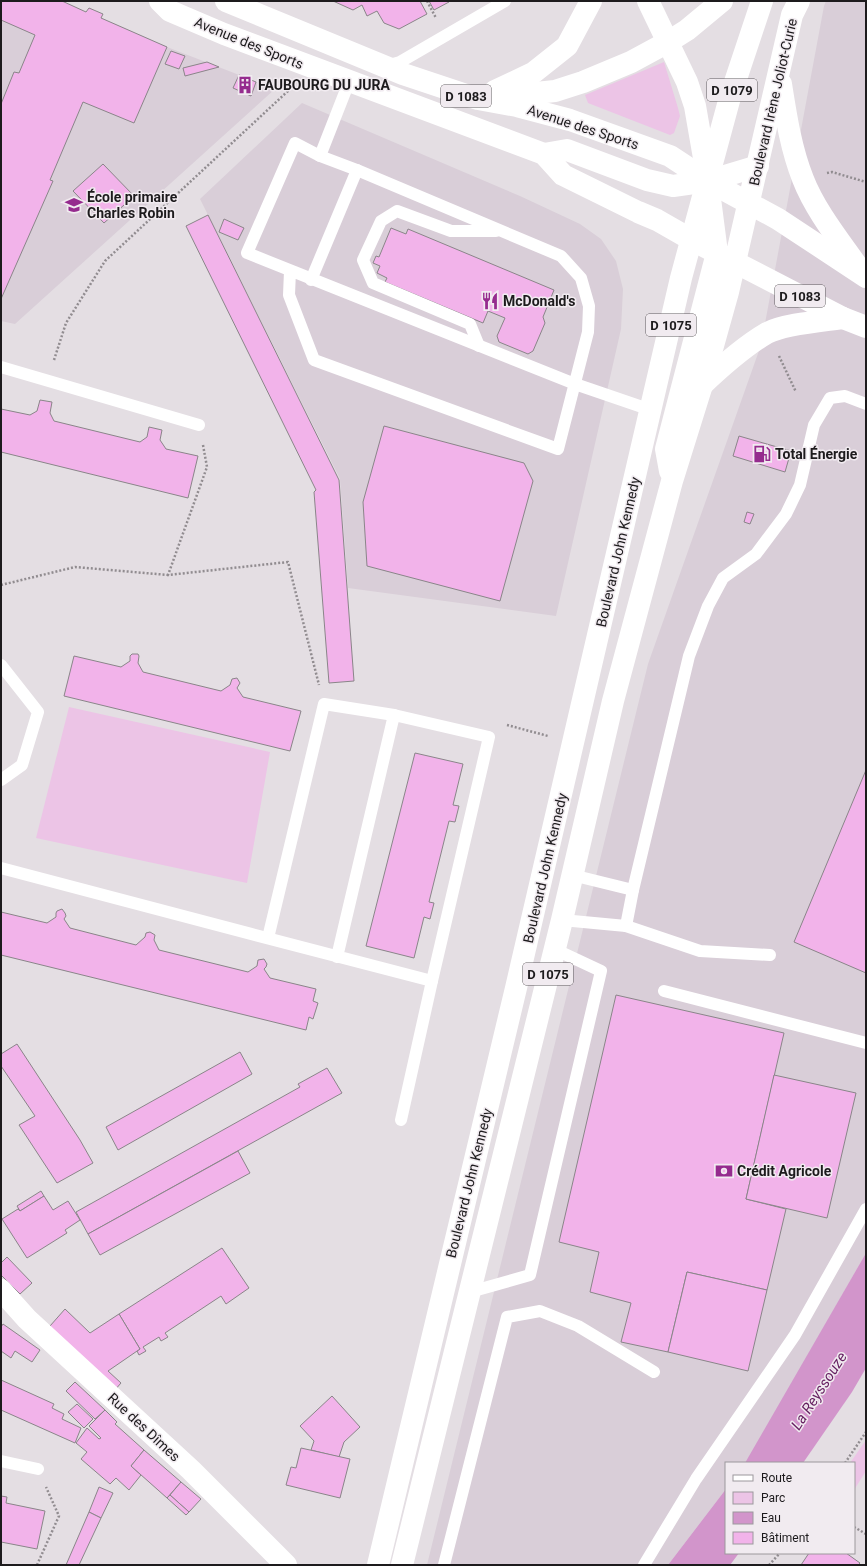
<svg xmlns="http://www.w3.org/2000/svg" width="867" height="1566" viewBox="0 0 867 1566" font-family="Roboto,sans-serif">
<rect width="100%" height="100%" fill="#e4dee3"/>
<g fill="#d9ced8">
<polygon points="1,1 62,1 86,12 89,8 103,14 101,18 167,47 275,89 15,324 1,321"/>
<polygon points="826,1 866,1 866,1253 751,1455 745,1463 726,1463 726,1489 668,1565 427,1565 648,664 761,345 824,6"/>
<polygon points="302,103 520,196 580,224 601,239 616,261 623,289 621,329 556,616 348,588 340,479 200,199"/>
</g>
<g fill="#ecc4e6">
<polygon points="664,62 678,108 680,116 674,133 670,135 588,103 585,95"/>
<polygon points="69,707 270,752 247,883 36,838"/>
<polygon points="866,1440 866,1471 854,1490 854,1463 850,1463"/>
</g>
<g fill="#d295cb">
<polygon points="866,1253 866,1368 852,1392 803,1463 745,1463"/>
<polygon points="726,1489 726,1553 739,1553 730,1565 668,1565"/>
</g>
<g fill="#f2b3ea" stroke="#8a8589">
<polygon points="1,1 62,1 86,12 89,8 103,14 101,18 167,47 134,123 83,102 50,180 53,181 1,299 1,104 14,72 19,73 35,35 1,20"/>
<polygon points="333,1 420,1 427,14 399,29 384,23 377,11 367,16 362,5 353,10"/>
<polygon points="429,1 448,1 449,2 434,10"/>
<polygon points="171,51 185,56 179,69 165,64"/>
<polygon points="207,62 219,67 185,76 183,68"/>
<polygon points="239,75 256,82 251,96 233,88"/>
<polygon points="103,164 134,196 104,223 73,191"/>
<polygon points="208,215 339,480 354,681 329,683 314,492 316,490 186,226"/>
<polygon points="224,219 244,228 238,240 219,232"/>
<polygon points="391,228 406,234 408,229 554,290 543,317 545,323 533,351 528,354 499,342 497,336 505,318 488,311 483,323 385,282 387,278 377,273 380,266 373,263 376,256 379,257"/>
<polygon points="40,400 52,402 50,413 54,421 140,442 147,437 149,427 162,430 160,440 166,449 198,456 188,498 1,452 1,409 30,415 37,411"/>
<polygon points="384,426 524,463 533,481 500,601 367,566 363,502"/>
<polygon points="739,436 791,451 785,472 733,456"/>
<polygon points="747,512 754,514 750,524 744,522"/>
<polygon points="132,654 138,654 139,656 138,663 143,672 221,691 230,685 232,679 237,678 240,683 237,688 243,697 301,711 290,751 64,696 74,656 121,667 130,661 130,656"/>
<polygon points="415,753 463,764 453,805 459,806 455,822 449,821 429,902 434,903 430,919 424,917 414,958 366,946"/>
<polygon points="866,770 866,973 794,942"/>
<polygon points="62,909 65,913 66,916 64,919 70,928 136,945 145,937 146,933 150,932 155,935 154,940 159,950 248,972 257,966 258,960 264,959 267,964 266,967 264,969 270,978 316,989 313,1001 318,1003 313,1019 309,1017 306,1030 1,955 1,912 47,923 56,917 56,913 57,911"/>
<polygon points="616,995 784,1033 746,1199 786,1209 767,1290 687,1272 668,1352 621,1342 631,1303 590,1292 599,1252 559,1242"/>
<polygon points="17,1044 80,1140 93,1163 57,1183 19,1125 35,1116 1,1066 1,1054"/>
<polygon points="240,1052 252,1074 118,1150 106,1127"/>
<polygon points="327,1068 342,1093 88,1234 76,1212 300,1087 298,1084"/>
<polygon points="774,1075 856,1093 827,1218 746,1199"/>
<polygon points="238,1151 250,1173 100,1255 88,1234"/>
<polygon points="41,1191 44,1196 20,1211 17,1206"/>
<polygon points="44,1196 53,1210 68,1201 80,1220 65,1230 67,1233 27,1258 2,1219 18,1209 20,1211"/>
<polygon points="222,1248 249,1288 226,1304 221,1296 165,1333 168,1337 161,1341 159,1337 143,1347 146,1351 139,1355 137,1351 140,1349 119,1314"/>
<polygon points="7,1257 32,1283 20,1294 1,1275 1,1263"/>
<polygon points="687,1272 767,1290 748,1371 668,1352"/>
<polygon points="65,1309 90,1333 119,1314 140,1349 108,1371 121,1383 114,1391 50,1326"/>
<polygon points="3,1324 40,1350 32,1362 15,1351 11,1358 1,1351 1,1327"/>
<polygon points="1,1380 54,1404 52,1408 64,1414 62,1419 81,1428 75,1443 1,1410"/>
<polygon points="75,1382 105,1410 95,1419 66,1391"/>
<polygon points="332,1396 360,1427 344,1442 339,1457 311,1450 314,1441 300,1426"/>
<polygon points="77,1404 93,1419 84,1428 68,1412"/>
<polygon points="105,1410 117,1422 115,1424 144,1450 131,1466 141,1475 129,1490 116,1478 110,1484 81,1459 87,1452 76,1443 87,1428 99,1439 101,1438 89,1426"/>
<polygon points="301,1448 350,1459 340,1498 286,1485 291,1467 296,1468"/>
<polygon points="144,1450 181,1482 167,1498 131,1466"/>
<polygon points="181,1482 201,1499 189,1512 170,1495"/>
<polygon points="99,1487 113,1493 101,1518 89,1512"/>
<polygon points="170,1495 189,1512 186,1515 167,1498"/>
<polygon points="1,1496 7,1497 6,1503 45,1511 37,1549 1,1542"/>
<polygon points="89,1512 101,1518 79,1565 66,1565"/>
<polygon points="809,1553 846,1553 860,1563 858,1565 801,1565"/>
</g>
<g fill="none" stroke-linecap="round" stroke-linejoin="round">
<g stroke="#918c90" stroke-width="2.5" stroke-dasharray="2 2" stroke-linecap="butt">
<polyline points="427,1 436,18"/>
<polyline points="827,173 832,172 866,182"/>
<polyline points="779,356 796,392"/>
<polyline points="54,360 66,323 105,261 288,91 290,87"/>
<polyline points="203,445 207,467 168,575 288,562 319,685"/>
<polyline points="1,585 75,567 168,575"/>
<polyline points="507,725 548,736"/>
<polyline points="845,1463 866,1432"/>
<polyline points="854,1527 866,1534"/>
<polyline points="37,1565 59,1516 46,1487"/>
<polyline points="769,1565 780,1553"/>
</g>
<g stroke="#fff" stroke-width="12">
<polyline points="386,66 400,62 505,1"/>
<polyline points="320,156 349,82"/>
<polyline points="290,271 289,295 314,360 558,449 588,332 589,306 581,278 561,256 357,170 320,156 295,143 247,253 575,384 651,410"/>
<polyline points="311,280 357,170"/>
<polyline points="479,346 470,324 373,283 363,260 381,221 397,211 451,231 496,231"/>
<polyline points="1,367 199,425"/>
<polyline points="1,665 38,712 22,765 1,780"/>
<path d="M 1,868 C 145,906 288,944 432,981 L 489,737 L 394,715 L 337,957"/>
<polyline points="572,875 633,890"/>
<polyline points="562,920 626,926"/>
<polyline points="268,938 324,704 394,715"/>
<polyline points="770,955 700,951 626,926 633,890 689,656 708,606 723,578 756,554 786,514 800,485 814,425 830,398 845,396 866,404"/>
<polyline points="664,991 866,1043"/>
<polyline points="401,1120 432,981"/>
<polyline points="470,1292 530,1275 601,971 554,949"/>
<polyline points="1,1461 38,1469"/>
<polyline points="444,1565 507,1317 540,1311 578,1326 654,1372"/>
<polyline points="644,1565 696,1479 795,1335 866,1209"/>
</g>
<polyline stroke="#fff" stroke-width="22" points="1,1290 27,1319 191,1470 286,1565"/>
<g stroke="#fff" stroke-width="22">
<polyline points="648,1 687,82 695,106 708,181"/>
<polyline points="495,91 533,73 567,46 591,1"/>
<polyline points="487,98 555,91 583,82 631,62 668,42 687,30 722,1"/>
</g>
<g stroke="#fff" stroke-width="22">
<polyline points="160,1 170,11 224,34 544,154 563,175 638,212 657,220 692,240 843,318 866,327"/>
<polyline points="226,1 403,74 478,99 517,106 570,120 670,156 708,181 778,219 866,277"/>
<path d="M 781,84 C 786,116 791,149 803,179 C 815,210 839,240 858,267"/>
<polyline points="544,154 567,150 647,180 673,186 708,181 758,166"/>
<path d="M 702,385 C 722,366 743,347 767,333 C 784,324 822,321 843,318"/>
<polyline points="670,471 666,449 717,253 709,191"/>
<polyline points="378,1565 516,988 681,278 730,97 762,1"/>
<polyline points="402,1565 562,920 613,701 672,481 702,385 728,292 792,15 799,1"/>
</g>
</g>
<defs>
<g id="building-bare" transform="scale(1.38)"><path d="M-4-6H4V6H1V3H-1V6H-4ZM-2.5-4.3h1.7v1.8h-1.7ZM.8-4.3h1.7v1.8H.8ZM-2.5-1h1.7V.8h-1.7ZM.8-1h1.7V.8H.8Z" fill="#952b8e" stroke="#f1ebf0" stroke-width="2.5" paint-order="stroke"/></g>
<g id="school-bare" transform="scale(1.38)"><path d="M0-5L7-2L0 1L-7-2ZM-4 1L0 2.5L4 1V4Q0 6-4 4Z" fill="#952b8e" stroke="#f1ebf0" stroke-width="2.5" paint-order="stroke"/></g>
<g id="restaurant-bare" transform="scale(1.38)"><path d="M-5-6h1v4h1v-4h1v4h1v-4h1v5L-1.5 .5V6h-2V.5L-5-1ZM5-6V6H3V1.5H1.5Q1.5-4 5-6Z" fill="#952b8e" stroke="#f1ebf0" stroke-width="2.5" paint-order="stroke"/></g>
<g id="fuel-bare" transform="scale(1.38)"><path d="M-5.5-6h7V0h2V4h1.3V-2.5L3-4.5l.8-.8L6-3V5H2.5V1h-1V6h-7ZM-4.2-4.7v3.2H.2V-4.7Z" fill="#952b8e" stroke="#f1ebf0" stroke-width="2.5" paint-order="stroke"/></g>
<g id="bank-bare" transform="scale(1.38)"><path d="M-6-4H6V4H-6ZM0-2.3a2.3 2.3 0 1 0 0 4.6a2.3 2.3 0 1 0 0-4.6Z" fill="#952b8e" stroke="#f1ebf0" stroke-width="2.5" paint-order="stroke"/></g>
</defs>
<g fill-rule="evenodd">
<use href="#building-bare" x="245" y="85"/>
<use href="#school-bare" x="74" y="205"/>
<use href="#restaurant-bare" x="490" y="301"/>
<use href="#fuel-bare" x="762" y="454"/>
<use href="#bank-bare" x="724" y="1171"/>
</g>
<g text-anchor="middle" stroke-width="3" stroke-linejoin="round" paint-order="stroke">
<g fill="#f1ebf0" stroke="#5d595c" stroke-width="1">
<rect x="707" y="79" width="50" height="22" rx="3"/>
<rect x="441" y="85" width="50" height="22" rx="3"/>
<rect x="775" y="285" width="50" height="22" rx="3"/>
<rect x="646" y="314" width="50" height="22" rx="3"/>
<rect x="523" y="963" width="50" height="22" rx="3"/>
</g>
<g font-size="13" font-weight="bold" fill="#1d1b1d">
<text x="732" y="95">D 1079</text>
<text x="466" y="101">D 1083</text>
<text x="800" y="301">D 1083</text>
<text x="671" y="330">D 1075</text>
<text x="548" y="979">D 1075</text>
</g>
<g font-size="14" fill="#1d1b1d" stroke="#f1ebf0">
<text transform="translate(249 43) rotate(22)" y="5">Avenue des Sports</text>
<text transform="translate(773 102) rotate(-77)" y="5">Boulevard Irène Joliot-Curie</text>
<text transform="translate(583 127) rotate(18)" y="5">Avenue des Sports</text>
<text transform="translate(618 552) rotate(-77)" y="5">Boulevard John Kennedy</text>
<text transform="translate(545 868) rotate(-77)" y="5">Boulevard John Kennedy</text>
<text transform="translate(469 1183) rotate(-76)" y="5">Boulevard John Kennedy</text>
<text transform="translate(144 1427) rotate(43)" y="5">Rue des Dîmes</text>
</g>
<g font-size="14" font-weight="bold" fill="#1d1b1d" stroke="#f1ebf0" text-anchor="start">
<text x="258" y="90">FAUBOURG DU JURA</text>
<text x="87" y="202">École primaire<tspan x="87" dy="16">Charles Robin</tspan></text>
<text x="503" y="306">McDonald's</text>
<text x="775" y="459">Total Énergie</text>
<text x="737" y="1176">Crédit Agricole</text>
</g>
<g font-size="15" font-style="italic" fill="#651e60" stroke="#f1ebf0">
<text transform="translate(819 1391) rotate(-57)" y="5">La Reyssouze</text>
</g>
</g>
<rect width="867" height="1566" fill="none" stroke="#1d1b1d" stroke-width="4"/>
<rect x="725" y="1462" width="130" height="92" fill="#f1ebf0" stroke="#9c989c"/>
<rect x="733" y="1475" width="20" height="6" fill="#ffffff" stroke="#9c989c"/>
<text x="761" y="1482" font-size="12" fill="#1d1b1d">Route</text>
<rect x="733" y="1492" width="20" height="12" fill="#ecc4e6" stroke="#9c989c"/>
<text x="761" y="1502" font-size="12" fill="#1d1b1d">Parc</text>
<rect x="733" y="1512" width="20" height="12" fill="#d295cb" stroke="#9c989c"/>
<text x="761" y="1522" font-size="12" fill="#1d1b1d">Eau</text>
<rect x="733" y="1532" width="20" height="12" fill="#f2b3ea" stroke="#9c989c"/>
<text x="761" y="1542" font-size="12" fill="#1d1b1d">Bâtiment</text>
</svg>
